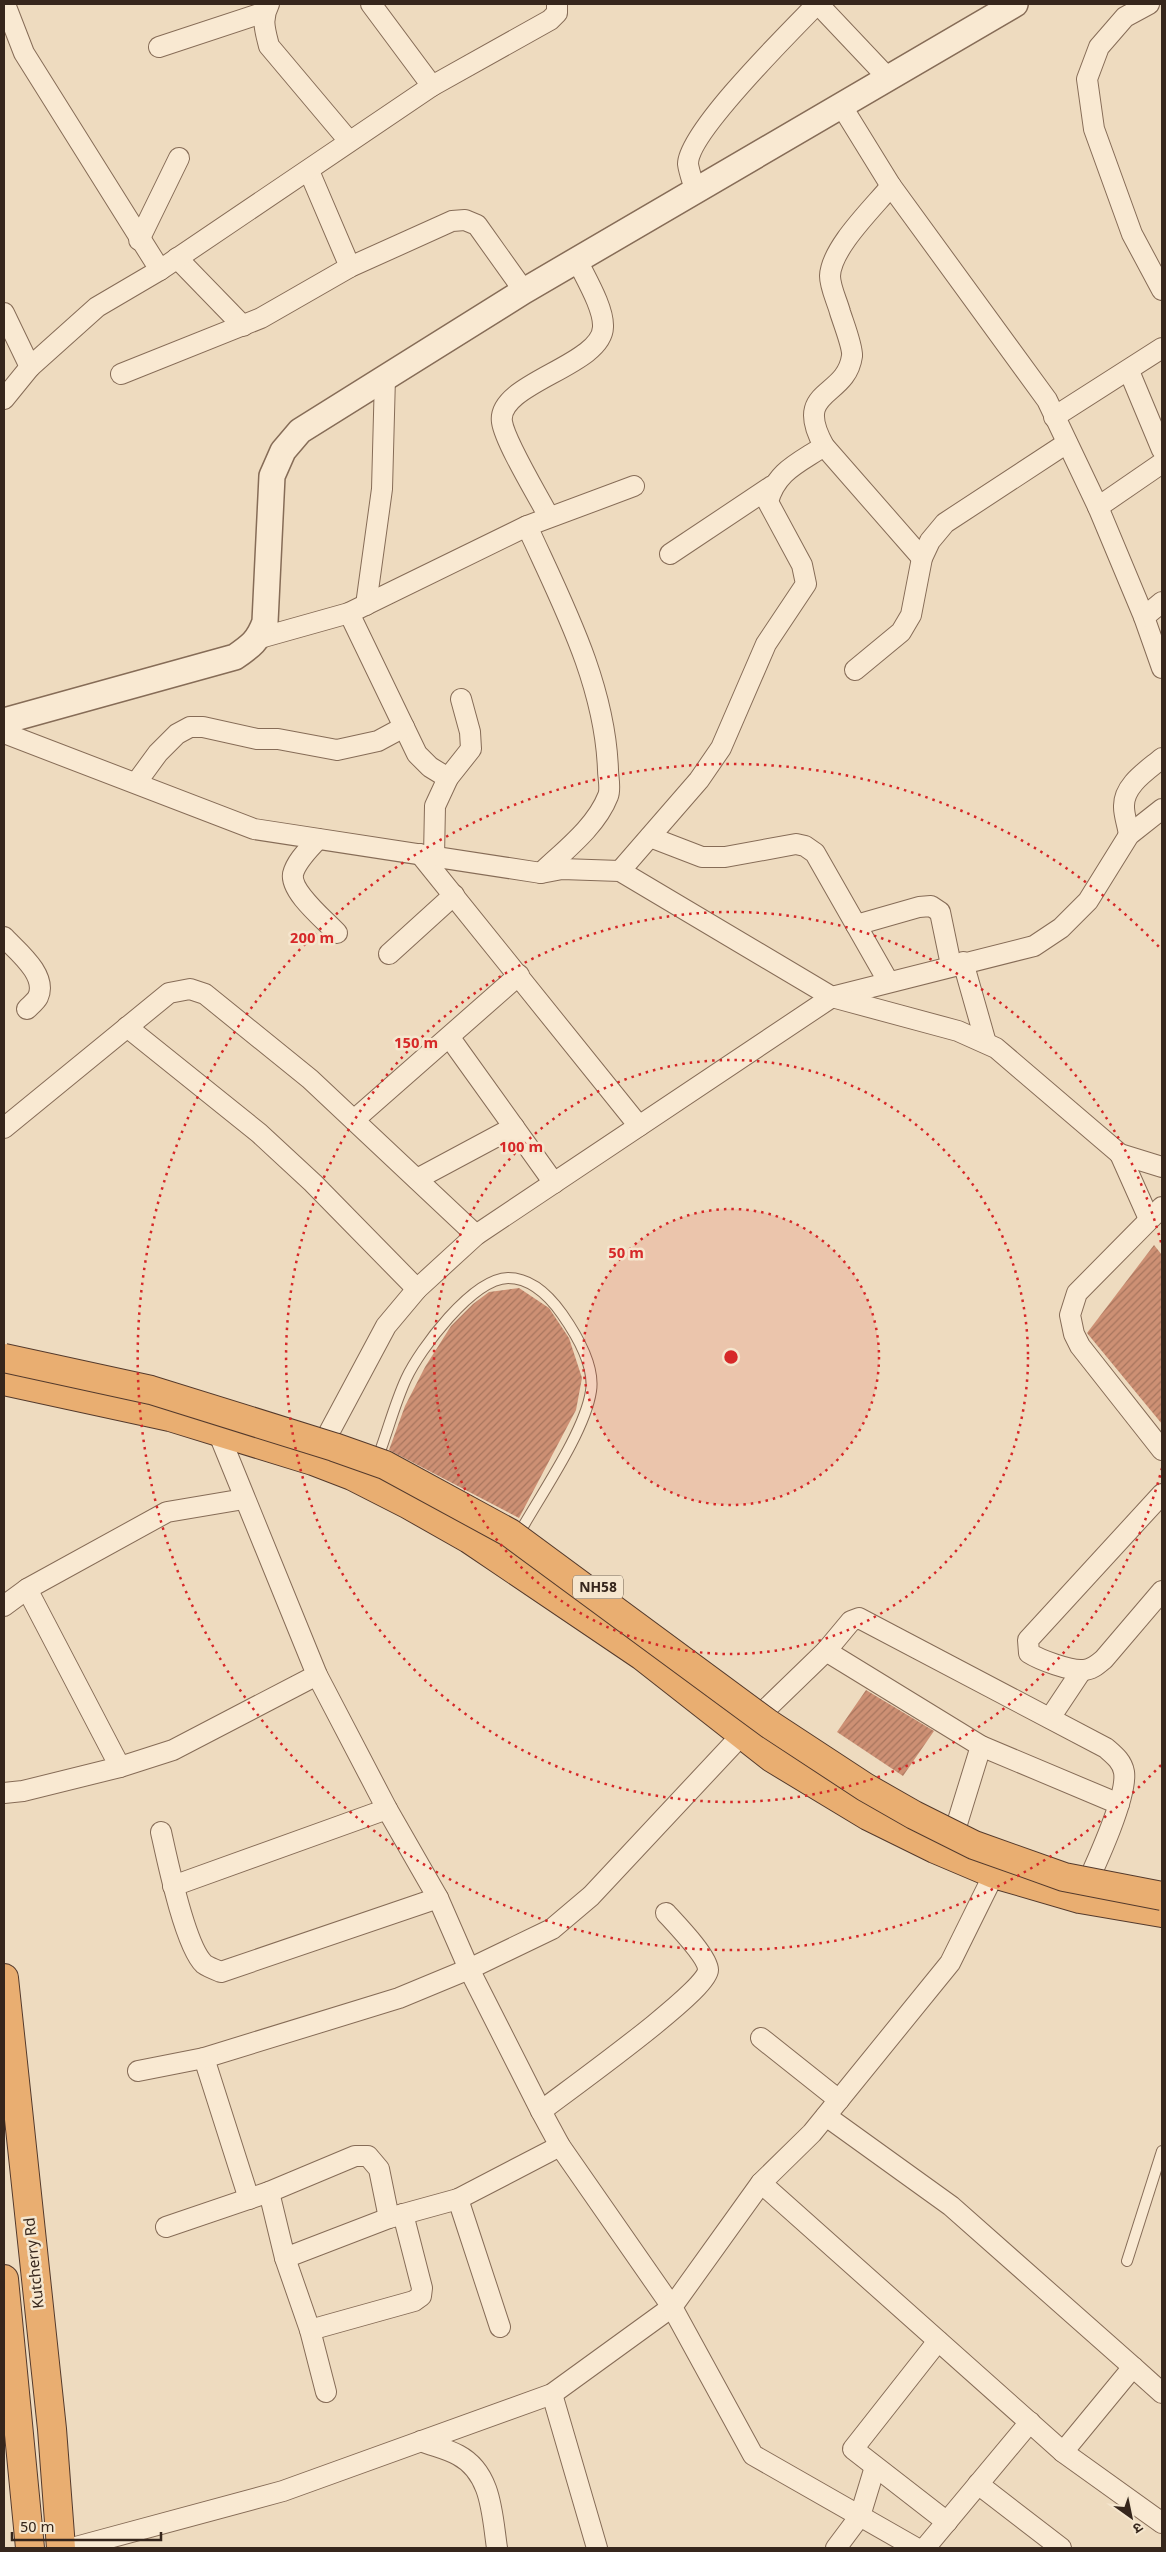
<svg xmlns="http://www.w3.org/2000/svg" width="1166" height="2552" viewBox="0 0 1166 2552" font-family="Georgia,'Noto Sans Devanagari',serif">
<defs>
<pattern id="building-hatch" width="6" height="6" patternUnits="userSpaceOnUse" patternTransform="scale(1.25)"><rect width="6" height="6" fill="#cd9074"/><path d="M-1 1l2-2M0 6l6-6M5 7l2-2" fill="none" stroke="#a7755e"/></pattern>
</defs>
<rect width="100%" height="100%" fill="#eedbbf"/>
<g fill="url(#building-hatch)">
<polygon points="1154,1245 1162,1255 1162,1424 1087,1333"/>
<polygon points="519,1288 549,1308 569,1338 582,1378 576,1410 519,1518 389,1450 405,1406 425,1367 451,1326 473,1304 489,1292"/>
<polygon points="866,1690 934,1731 903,1776 837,1732"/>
</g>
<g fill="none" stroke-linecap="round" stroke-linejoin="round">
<g stroke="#866c57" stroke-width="12">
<g id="service">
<path d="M 379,1454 C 388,1430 395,1403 406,1379 C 420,1349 472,1279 508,1278 C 531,1278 550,1297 562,1314 C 576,1334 595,1366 591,1391 C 585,1431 542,1493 521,1530"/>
<polyline points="1127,2261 1162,2151"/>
</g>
</g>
<g stroke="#866c57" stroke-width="22">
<g id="minor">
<polyline points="5,4 24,53 160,270"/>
<path d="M 269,4 C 261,19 265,30 269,46 L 349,141"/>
<polyline points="371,4 432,86"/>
<polyline points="818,4 888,78"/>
<polyline points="1149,4 1125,17 1099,47 1087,79 1094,129 1132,234 1162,290"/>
<polyline points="159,47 265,12"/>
<polyline points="841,105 891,186"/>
<polyline points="309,171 350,267"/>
<path d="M 695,190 C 693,182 689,172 688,164 C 688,132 792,30 817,4"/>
<polyline points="139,240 179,158"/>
<polyline points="177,258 243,326"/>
<polyline points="4,313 30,367"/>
<polyline points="1129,371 1162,450"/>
<polyline points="121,374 261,318 350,267 452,221 465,220 477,225 524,291"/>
<polyline points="4,399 30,367 97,307 160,270 432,86 550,20 557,13 557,4"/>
<polyline points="1054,417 1162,348"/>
<polyline points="1098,507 1162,463"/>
<path d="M 549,517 C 538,496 505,442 502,422 C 496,383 602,366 603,327 C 604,308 585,277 577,260"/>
<path d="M 527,526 C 562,603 605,683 608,770 C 608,777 611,789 608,796 C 596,827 564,851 541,873"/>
<polyline points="670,554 772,486"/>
<path d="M 922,558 L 824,446 C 792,388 846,399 852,356 C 853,347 843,322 840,312 C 837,301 830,287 830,276 C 831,248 873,208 891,186 L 1047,400 L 1098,507 L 1144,617 L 1162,668"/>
<polyline points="366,605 382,489 385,377"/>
<polyline points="349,613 417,754 430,767 448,778"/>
<polyline points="1144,617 1162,602"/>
<polyline points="260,638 349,613 527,526 634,486"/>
<polyline points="855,670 901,632 911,615 922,558 930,541 945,523 1067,443"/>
<polyline points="4,733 254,829 541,873 562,869 620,871 832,997 1034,946 1061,928 1088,901 1129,835 1162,809"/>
<polyline points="136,783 158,753 177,734 190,727 203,727 257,739 278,739 337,750 378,741 404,727"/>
<path d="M 1129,835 C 1128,826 1124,816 1124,807 C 1123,785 1148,770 1162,758"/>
<polyline points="650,837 702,857 725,857 796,844 805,846 815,853 888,981"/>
<path d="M 318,839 C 310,848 296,861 293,874 C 290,892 325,920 337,933"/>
<polyline points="420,854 639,1126"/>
<polyline points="434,856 435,806 448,778 471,749 470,732 461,699"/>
<path d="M 620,871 L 699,780 L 721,748 L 766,644 L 806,584 L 802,565 L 768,502 C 776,471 799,463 824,446"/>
<polyline points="856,925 919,907 931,906 940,912 951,965"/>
<path d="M 4,937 C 17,951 48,975 38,997 C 36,1001 31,1005 27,1009"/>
<polyline points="389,954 454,895"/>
<polyline points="963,962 986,1043"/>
<polyline points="127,1027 259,1133 313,1183 417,1289"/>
<polyline points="450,1038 554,1183"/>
<polyline points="354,1120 519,975"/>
<polyline points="4,1128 169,993 190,989 205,994 310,1079 476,1235"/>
<polyline points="1120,1154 1149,1219"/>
<polyline points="417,1179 514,1127"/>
<polyline points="1162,1207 1077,1293 1070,1315 1074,1334 1080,1346 1162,1450"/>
<polyline points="317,1455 386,1326 417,1289 476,1235 832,997 958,1031 996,1048 1120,1154 1162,1167"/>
<path d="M 1162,1494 L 1028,1640 L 1029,1653 C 1040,1660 1070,1671 1083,1670 C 1092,1670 1098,1664 1104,1659 L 1162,1591"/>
<polyline points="27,1589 120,1767"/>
<polyline points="4,1606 27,1589 167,1512 244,1499"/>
<polyline points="826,1651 981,1746 1119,1804"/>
<polyline points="1050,1718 1082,1670"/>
<polyline points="4,1793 23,1791 120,1767 173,1750 317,1675"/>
<polyline points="956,1827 981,1746"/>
<path d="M 161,1832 C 167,1859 185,1946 204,1964 C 208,1967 216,1970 221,1972 L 438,1898"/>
<polyline points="173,1886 387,1809"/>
<polyline points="761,2038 839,2100"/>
<polyline points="204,2058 249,2199"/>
<path d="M 138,2071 L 204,2058 L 399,1998 L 469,1969 L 552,1929 L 591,1896 L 765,1710 L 826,1651 L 851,1621 L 859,1618 L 1106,1748 C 1114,1755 1122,1761 1124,1772 C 1128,1796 1094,1868 1083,1892"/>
<path d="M 541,2111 C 564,2093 709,1990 708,1970 C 708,1957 676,1924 666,1913"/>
<polyline points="826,2116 951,2206 1133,2367"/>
<polyline points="761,2183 1063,2452"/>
<polyline points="269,2192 285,2258 389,2218 458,2199 560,2146"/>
<polyline points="458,2199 500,2327"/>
<polyline points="166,2227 269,2192 355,2156 368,2156 379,2169 389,2218"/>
<polyline points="285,2258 310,2330 326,2392"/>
<polyline points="310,2330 414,2301 421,2296 422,2288 403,2214"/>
<polyline points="938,2341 853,2449 947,2522"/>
<polyline points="1162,2393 1133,2367 1063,2452 1162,2523"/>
<polyline points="552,2394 597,2548"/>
<path d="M 421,2441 C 433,2446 447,2449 458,2455 C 492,2473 492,2515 497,2548"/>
<polyline points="978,2484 1061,2548"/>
<polyline points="72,2548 283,2491 552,2394 672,2307 560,2146 541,2111 469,1969 438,1898 387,1809 317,1675 218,1432"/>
<polyline points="836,2548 860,2516 875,2467"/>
<polyline points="916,2548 753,2455 672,2307 761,2183 812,2133 950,1963 994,1874"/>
<polyline points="925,2548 1030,2422"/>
</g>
</g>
<g stroke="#866c57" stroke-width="28">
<path id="tertiary" d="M 4,721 L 235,657 C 251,646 258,641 265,622 L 272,476 L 283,451 L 300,431 L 524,291 L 1015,4"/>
</g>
<g stroke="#543a2c" stroke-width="30">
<g id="trunk">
<polyline points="4,1381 170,1417 313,1461 352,1476 409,1505 469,1539 642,1656 772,1758 868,1816 935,1849 994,1874 1080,1899 1162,1913"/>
<polyline points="4,1978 52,2429 61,2548"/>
<polyline points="4,2279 30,2548"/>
</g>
</g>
<use href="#service" stroke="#f9e9d2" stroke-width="10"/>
<use href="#minor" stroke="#f9e9d2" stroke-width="20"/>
<use href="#tertiary" stroke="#f9e9d2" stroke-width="25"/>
<use href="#trunk" stroke="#e9ae71" stroke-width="28"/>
<g stroke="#543a2c" stroke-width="30" stroke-linecap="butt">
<polyline id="trunk-bridge" points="4,1358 151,1390 334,1447 385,1465 510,1533 769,1724 865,1787 914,1815 974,1845 1064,1877 1162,1896"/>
</g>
<use href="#trunk-bridge" stroke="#e9ae71" stroke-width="28"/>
</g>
<circle cx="731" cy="1357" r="148" fill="#d62828" fill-opacity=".12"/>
<g fill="none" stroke="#d62828" stroke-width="2.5" stroke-dasharray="2.5 5">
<circle cx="731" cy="1357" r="148"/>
<circle cx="731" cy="1357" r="297"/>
<path d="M1162 1468A445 445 0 1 1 1162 1246"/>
<path d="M1161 1765A593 593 0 1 1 1161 949"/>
</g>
<g text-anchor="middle" stroke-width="5" stroke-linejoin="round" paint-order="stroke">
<rect fill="#f5e6ce" stroke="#6f6051" stroke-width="1" x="573" y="1575.5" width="50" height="23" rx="4"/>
<g font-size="14" font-weight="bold" fill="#36261c">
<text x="598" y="1592">NH58</text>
</g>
<g font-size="15" fill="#36261c" stroke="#f5e6ce">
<text transform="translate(34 2263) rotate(-96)" y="5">Kutcherry Rd</text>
</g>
</g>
<circle cx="731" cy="1357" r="8" fill="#d62828" stroke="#f5e6ce" stroke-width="2.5"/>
<g font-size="15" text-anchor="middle" font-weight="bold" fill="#d62828" stroke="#f5e6ce" stroke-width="5" stroke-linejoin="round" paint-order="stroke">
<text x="312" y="943">200 m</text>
<text x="416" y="1048">150 m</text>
<text x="521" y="1152">100 m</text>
<text x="626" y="1258">50 m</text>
</g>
<rect width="1166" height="2552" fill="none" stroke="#36261c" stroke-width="10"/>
<g transform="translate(1131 2517) rotate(147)" stroke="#f5e6ce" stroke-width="4" paint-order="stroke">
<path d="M0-4L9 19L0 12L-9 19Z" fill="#36261c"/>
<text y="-8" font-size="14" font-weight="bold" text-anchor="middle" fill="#36261c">उ</text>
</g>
<path d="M12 2532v8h149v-8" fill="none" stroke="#36261c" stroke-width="2.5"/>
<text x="20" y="2532" font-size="15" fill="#36261c" stroke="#f5e6ce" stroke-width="4" paint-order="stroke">50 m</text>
</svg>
